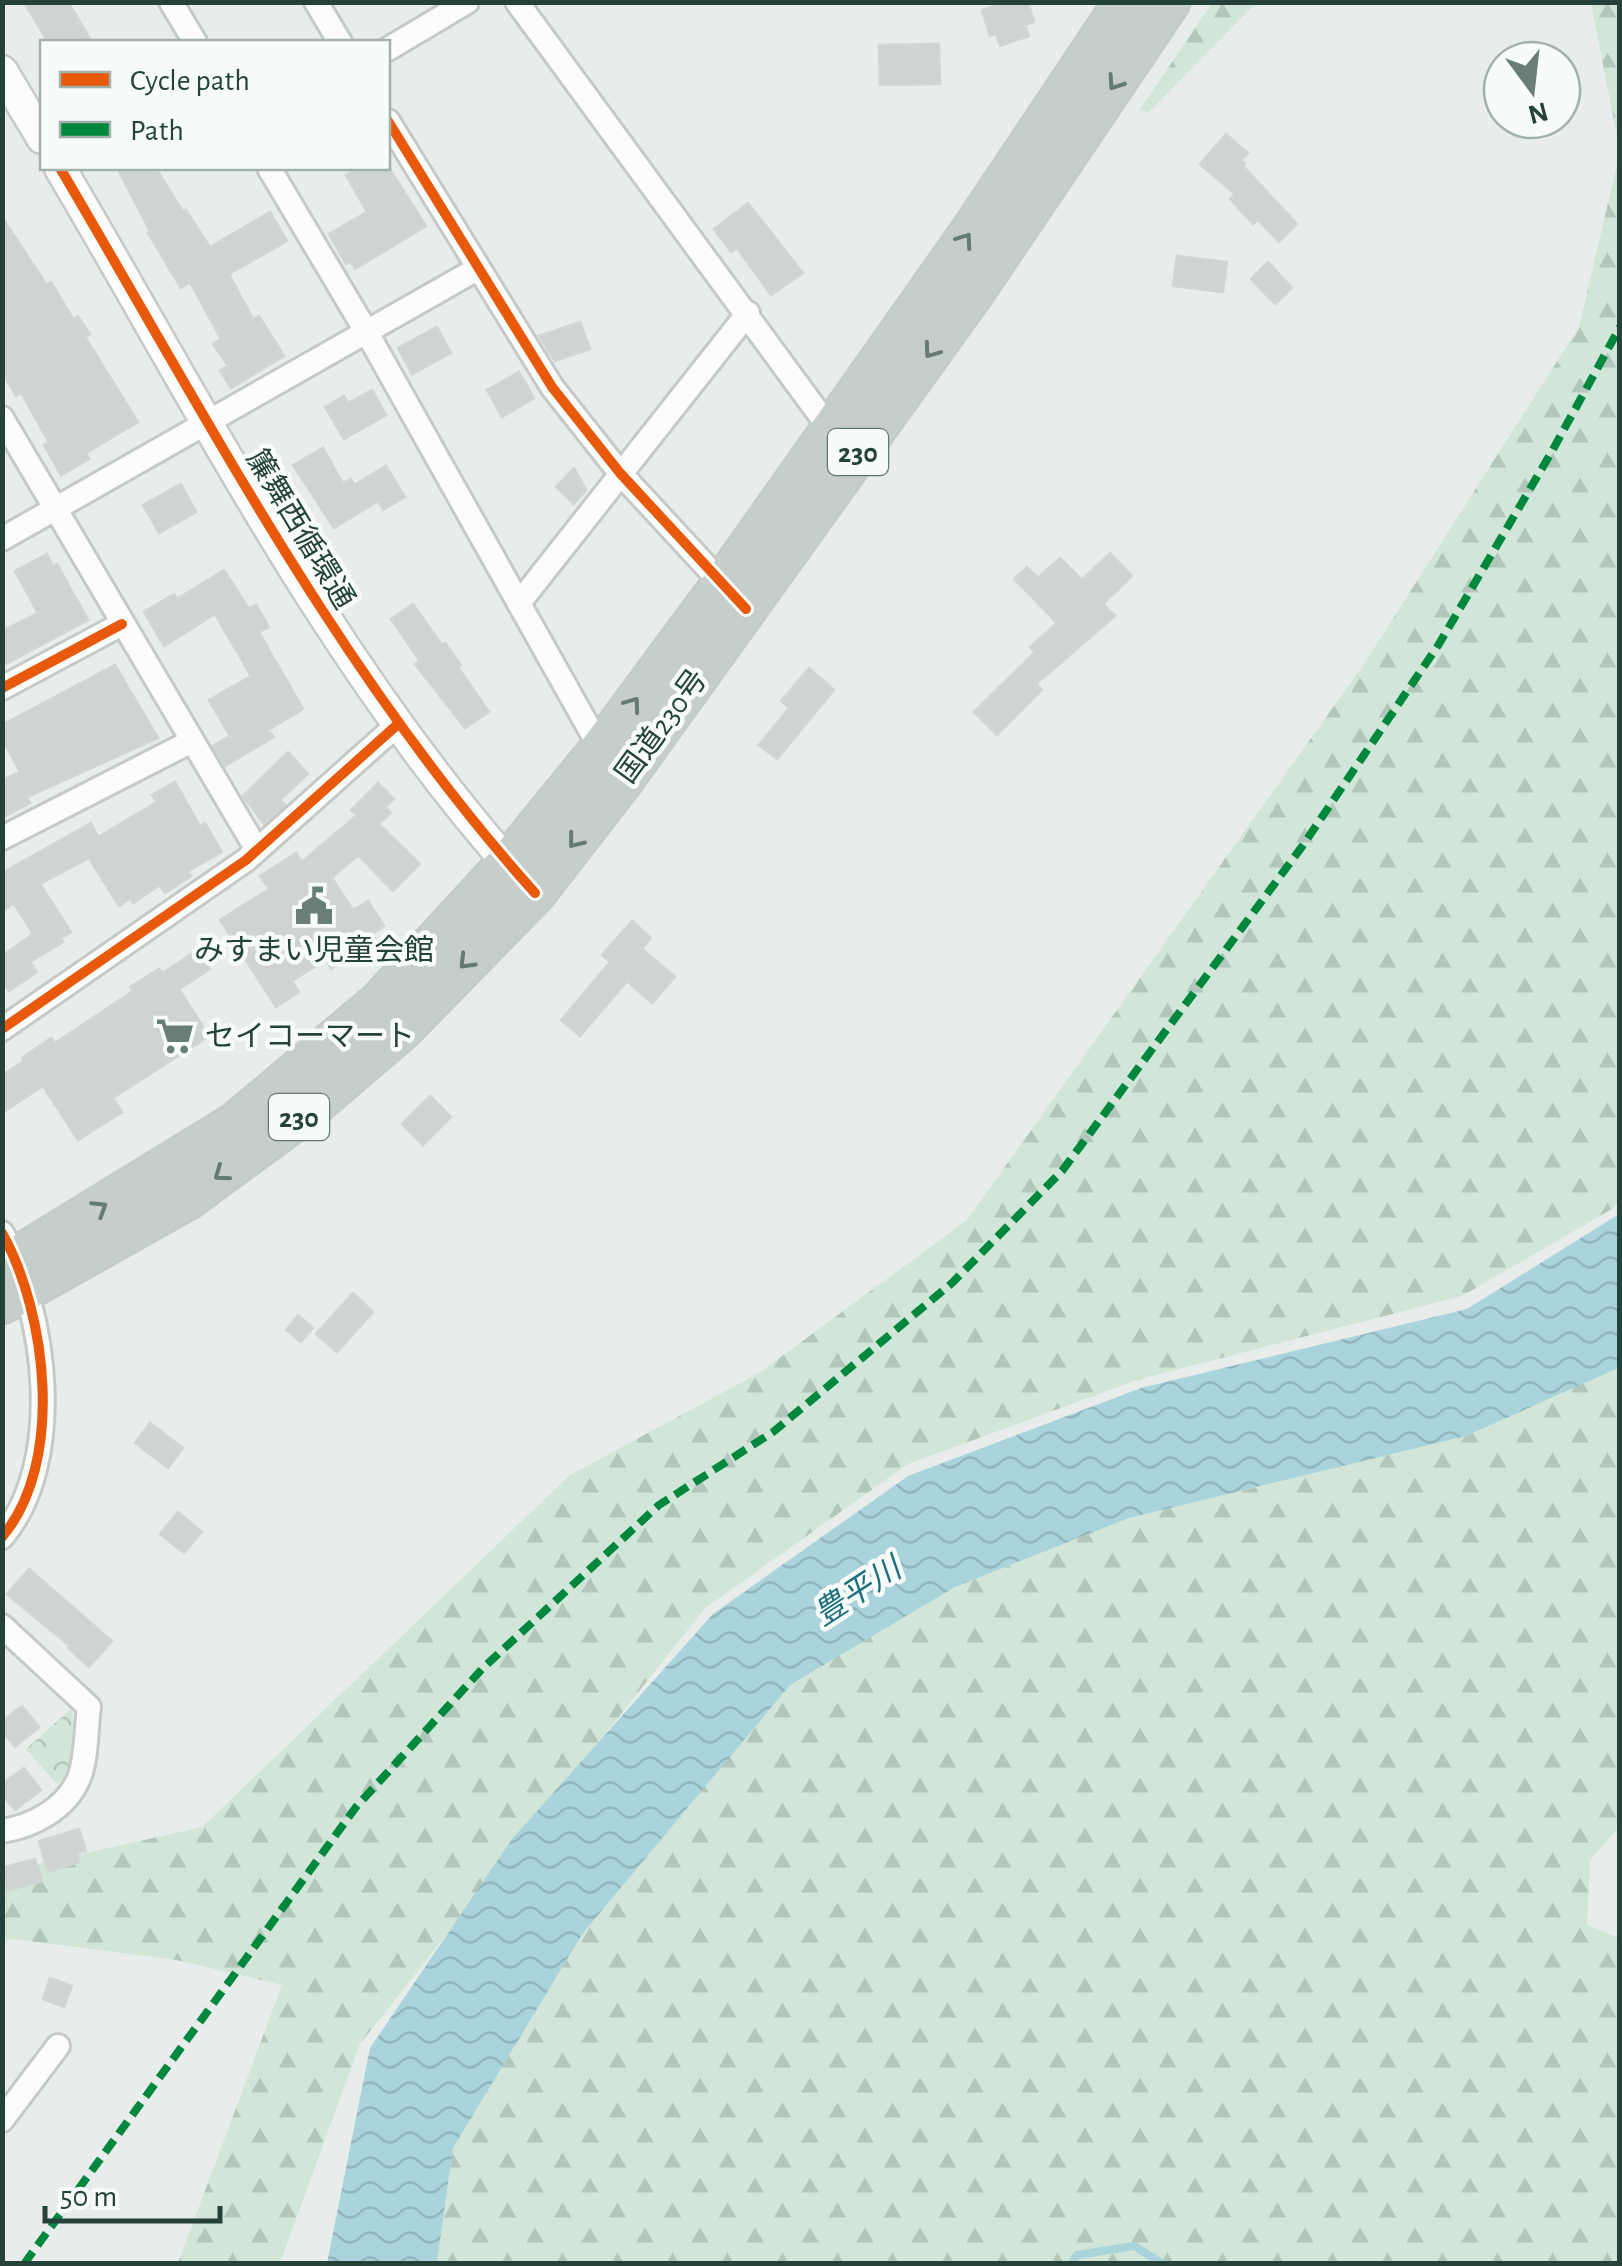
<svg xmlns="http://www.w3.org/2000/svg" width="1622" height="2266" viewBox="0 0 1622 2266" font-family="'Alegreya Sans','Noto Sans JP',sans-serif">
<defs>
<pattern id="forest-firs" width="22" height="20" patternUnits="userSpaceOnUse" patternTransform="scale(2.5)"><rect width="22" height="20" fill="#d1e6d8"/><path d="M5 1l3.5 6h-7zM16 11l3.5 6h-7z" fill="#b3c6ba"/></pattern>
<pattern id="park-crowns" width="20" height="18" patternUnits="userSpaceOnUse" patternTransform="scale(2.5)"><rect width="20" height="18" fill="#d1e6d8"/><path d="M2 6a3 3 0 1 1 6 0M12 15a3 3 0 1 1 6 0" fill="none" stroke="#b3c6ba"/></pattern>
<pattern id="water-waves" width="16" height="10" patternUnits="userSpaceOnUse" patternTransform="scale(2.5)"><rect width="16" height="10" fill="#a9d4db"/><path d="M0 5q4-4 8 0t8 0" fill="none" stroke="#91b7bd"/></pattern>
</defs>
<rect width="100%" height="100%" fill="#e8edeb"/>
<g fill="url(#forest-firs)">
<polygon points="1212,3 1256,3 1149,112 1139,111"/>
<polygon points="1591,3 1619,3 1619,146"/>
<polygon points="1619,156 1620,1200 1612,1209 1462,1296 1137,1380 908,1464 704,1609 360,2044 280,2263 178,2263 282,1985 176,1960 14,1939 3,1941 2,1872 202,1827 570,1475 759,1373 967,1220 1364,664 1579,327"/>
<polygon points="1619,1366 1619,1827 1590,1860 1587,1925 1619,1938 1619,2263 437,2264 453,2148 583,1933 789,1685 955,1587 1129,1518 1466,1436"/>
</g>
<polygon fill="url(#park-crowns)" points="70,1710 73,1713 71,1773 57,1784 26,1749"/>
<polygon fill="url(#water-waves)" points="1619,1214 1620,1366 1616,1369 1466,1436 1129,1518 955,1587 790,1685 583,1933 453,2148 437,2263 327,2263 370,2048 512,1839 713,1614 908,1476 1141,1388 1467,1309"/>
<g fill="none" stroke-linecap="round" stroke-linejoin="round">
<polyline stroke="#a9d4db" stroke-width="8" points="1071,2264 1077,2255 1134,2246 1163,2264"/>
</g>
<g fill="#cfd4d2" stroke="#d1d6d4" stroke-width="2.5">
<polygon points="24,2 68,2 92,42 48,42"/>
<polygon points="1007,2 1028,2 1034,22 1025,25 1029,36 1000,46 996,34 990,36 982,10"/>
<polygon points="939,44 940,84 880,85 879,45"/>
<polygon points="1226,134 1248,153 1241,161 1245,164 1243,166 1297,224 1279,242 1258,220 1253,224 1230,199 1235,194 1200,164"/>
<polygon points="117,168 156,168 183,212 186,210 210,247 270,212 287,241 229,274 253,319 259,316 284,356 231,388 220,371 228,366 213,344 221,339 190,282 181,288 148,233 150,231"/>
<polygon points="360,168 389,168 426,226 355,269 351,261 346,264 329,234 367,212 346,175"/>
<polygon points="748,203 803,273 771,295 737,248 731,252 714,229"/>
<polygon points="2,217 46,284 51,282 73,319 78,316 90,334 85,337 138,422 86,453 89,459 61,475 44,445 49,442 21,393 16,396 2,372"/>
<polygon points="1177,256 1227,262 1223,292 1173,286"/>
<polygon points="1268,262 1292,288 1275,304 1251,279"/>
<polygon points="580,322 590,349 555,361 539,336"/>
<polygon points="437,327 451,353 412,374 398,348"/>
<polygon points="519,372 534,398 502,417 487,390"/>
<polygon points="372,390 386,415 344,439 325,407 344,396 348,403"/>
<polygon points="323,448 343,483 351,479 354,485 386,466 405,497 383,510 378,501 334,528 293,465"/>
<polygon points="574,468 586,490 574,504 556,487"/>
<polygon points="181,484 196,512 159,533 143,505"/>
<polygon points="1110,553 1132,576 1103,604 1115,616 1036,684 1042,690 997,735 974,712 1035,652 1030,647 1057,623 1014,579 1027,567 1038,578 1060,558 1082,580"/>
<polygon points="47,554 53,566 57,564 88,620 2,666 2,631 38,613 15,571"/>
<polygon points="224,570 249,609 256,605 269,627 259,632 303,709 268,730 274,737 225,766 213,746 230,736 209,700 251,676 215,614 164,646 144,612 174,594 177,599"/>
<polygon points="413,604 442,645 445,643 461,665 458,667 489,712 465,728 415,664 420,661 391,619"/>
<polygon points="115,665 158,738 27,797 30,803 2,818 2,780 20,772 2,739 2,725"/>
<polygon points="809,668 834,690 777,759 759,745 789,708 781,701"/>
<polygon points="288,752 308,774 280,800 285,805 264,824 243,796"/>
<polygon points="175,782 200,826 205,823 222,852 188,871 191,876 165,893 160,885 133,903 130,899 119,906 89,858 40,884 71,932 61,938 63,942 30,962 37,972 9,991 2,982 2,956 33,934 14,903 2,912 2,873 91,823 98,837 157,802 152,795"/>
<polygon points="378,783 394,799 385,807 391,813 379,824 420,864 393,891 358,855 332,878 353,910 368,901 384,926 372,934 376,940 331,969 326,960 292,981 299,992 276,1007 220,920 269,889 260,876 296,853 302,862 357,815 351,810"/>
<polygon points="632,921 651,938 642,949 675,977 652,1003 627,981 580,1036 561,1020 610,962 602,955"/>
<polygon points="198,950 210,969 179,989 209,1036 113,1098 122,1112 78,1140 43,1086 2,1113 2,1075 24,1061 22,1058 51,1038 55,1043 133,991 130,987 159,969 162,973"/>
<polygon points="430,1096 451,1117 423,1145 402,1124"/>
<polygon points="353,1293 373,1312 337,1352 316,1334"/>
<polygon points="298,1315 313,1328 301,1342 286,1330"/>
<polygon points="150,1423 183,1448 168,1468 135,1443"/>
<polygon points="178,1512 202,1532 184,1553 160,1534"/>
<polygon points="29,1569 112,1641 89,1667 68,1648 70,1646 7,1594"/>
<polygon points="22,1706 39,1727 15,1747 2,1731 2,1721"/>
<polygon points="24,1768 41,1790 15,1810 2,1794 2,1784"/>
<polygon points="79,1829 86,1851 77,1853 79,1862 48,1872 39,1841"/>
<polygon points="35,1859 42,1881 7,1891 2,1868"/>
<polygon points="50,1978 72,1986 64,2007 43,1999"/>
</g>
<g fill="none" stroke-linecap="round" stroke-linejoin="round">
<g stroke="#c5cac8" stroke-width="28">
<g id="minor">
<polyline points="171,2 195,42"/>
<polyline points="316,2 340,42"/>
<polyline points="517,2 836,437"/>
<polyline points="388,49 467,2"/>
<polyline points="388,121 552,387 620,473 730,592"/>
<polyline points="269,168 366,331 603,753"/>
<polyline points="2,418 257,850"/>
<polyline points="2,539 477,269"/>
<polyline points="519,603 748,313"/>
<polyline points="2,688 122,624"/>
<polyline points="2,838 192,741"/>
<polyline points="2,1029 246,860 397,725"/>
<path d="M 2,1233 C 47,1313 65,1463 2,1537"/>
<path d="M 2,1626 L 89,1707 C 86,1728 87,1758 79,1778 C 66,1809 33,1826 2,1831"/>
<polyline points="2,2120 58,2046"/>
</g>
</g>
<g stroke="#c5cac8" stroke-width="35">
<g id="tertiary">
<polyline points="2,71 42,138"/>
<path d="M 60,168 C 203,410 331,666 520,877"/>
</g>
</g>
<g stroke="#c3ccc9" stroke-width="45">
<g id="trunk">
<polyline points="2,1267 235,1124 379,1003 508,863 601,749 723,584 972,231 1125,2"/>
<polyline points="2,1303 187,1199 304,1113 401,1030 535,893 621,782 974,291 1169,2"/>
</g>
</g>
<use href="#minor" stroke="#fcfcfc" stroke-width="22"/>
<use href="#tertiary" stroke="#fcfcfc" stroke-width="30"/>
<use href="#trunk" stroke="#c6cecc" stroke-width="40"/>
<polyline stroke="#00873e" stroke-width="8" stroke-dasharray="15 8" stroke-linecap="butt" points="24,2264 356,1807 483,1668 659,1505 773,1432 952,1283 1062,1171 1301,848 1439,644 1551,453 1620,327"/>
<g stroke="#f7fbf9" stroke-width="16">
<g id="cycleway">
<polyline points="388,121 552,387 620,473 746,609"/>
<path d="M 60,168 C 207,417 340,676 535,893"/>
<polyline points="2,688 122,624"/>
<polyline points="2,1029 246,860 397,725"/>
<path d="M 2,1233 C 47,1313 65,1463 2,1537"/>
</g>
</g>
<use href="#cycleway" stroke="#e8590c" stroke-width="10"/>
</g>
<defs><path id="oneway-chevron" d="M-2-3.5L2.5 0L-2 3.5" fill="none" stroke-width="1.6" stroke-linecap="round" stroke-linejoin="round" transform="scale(2.5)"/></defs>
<g stroke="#657a74">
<use href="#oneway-chevron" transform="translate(1115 83) rotate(124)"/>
<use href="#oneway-chevron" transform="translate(965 240) rotate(-55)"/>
<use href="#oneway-chevron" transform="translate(931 351) rotate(126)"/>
<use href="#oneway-chevron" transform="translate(633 704) rotate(-54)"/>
<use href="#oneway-chevron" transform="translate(575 841) rotate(128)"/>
<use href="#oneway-chevron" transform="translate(466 962) rotate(134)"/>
<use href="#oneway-chevron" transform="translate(221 1174) rotate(144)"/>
<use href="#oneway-chevron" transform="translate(100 1208) rotate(-32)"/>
</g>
<defs>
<g id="civic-bare" transform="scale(3)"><path d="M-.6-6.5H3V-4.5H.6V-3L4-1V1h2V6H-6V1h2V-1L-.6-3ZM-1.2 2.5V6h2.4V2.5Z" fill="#697e78" stroke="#f7fbf9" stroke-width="2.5" paint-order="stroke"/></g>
<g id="supermarket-bare" transform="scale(3)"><path d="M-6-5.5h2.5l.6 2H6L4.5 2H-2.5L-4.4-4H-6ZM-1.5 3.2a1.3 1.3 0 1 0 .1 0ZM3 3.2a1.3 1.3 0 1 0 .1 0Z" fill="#697e78" stroke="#f7fbf9" stroke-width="2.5" paint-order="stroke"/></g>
</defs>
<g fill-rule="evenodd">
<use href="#civic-bare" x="314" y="906"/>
<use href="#supermarket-bare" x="175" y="1036"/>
</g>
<g text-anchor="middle" stroke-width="9" stroke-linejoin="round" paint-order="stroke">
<g fill="#f7fbf9" stroke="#637a73" stroke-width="2.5">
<rect x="828" y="429" width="60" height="46" rx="8"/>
<rect x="269" y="1094" width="60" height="46" rx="8"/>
</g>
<g font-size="28" font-weight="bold" fill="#24423a">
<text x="858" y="462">230</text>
<text x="299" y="1127">230</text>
</g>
<g font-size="30" fill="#24423a" stroke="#f7fbf9">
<text transform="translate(301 529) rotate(59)" y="10">簾舞西循環通</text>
<text transform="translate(661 726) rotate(-54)" y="10">国道230号</text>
</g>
<g font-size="30" fill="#24423a" stroke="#f7fbf9">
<text x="314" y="960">みすまい児童会館</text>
<text x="205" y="1046" text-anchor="start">セイコーマート</text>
</g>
<g font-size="32" font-style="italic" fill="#1c6f80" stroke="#f7fbf9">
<text transform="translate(857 1591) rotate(-33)" y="11">豊平川</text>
</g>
</g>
<rect width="1622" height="2266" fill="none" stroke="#24423a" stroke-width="10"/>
<rect x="40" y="40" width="350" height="130" fill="#f7fbf9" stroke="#a3b1ad" stroke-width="2.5"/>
<rect x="60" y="72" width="50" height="15" fill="#e8590c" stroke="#a3b1ad" stroke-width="2.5"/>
<text x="130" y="90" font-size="30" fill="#24423a">Cycle path</text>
<rect x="60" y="122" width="50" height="15" fill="#00873e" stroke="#a3b1ad" stroke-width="2.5"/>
<text x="130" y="140" font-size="30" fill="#24423a">Path</text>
<g transform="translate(1532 90) rotate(165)"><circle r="48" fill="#f7fbf9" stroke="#a3b1ad" stroke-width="2.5"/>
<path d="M0-8L18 38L0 25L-18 38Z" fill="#697e78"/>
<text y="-15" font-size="28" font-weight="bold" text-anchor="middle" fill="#24423a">N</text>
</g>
<path d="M45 2206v15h175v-15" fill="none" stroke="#24423a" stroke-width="5"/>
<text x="60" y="2206" font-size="30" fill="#24423a" stroke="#f7fbf9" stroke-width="8" paint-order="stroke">50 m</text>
</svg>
